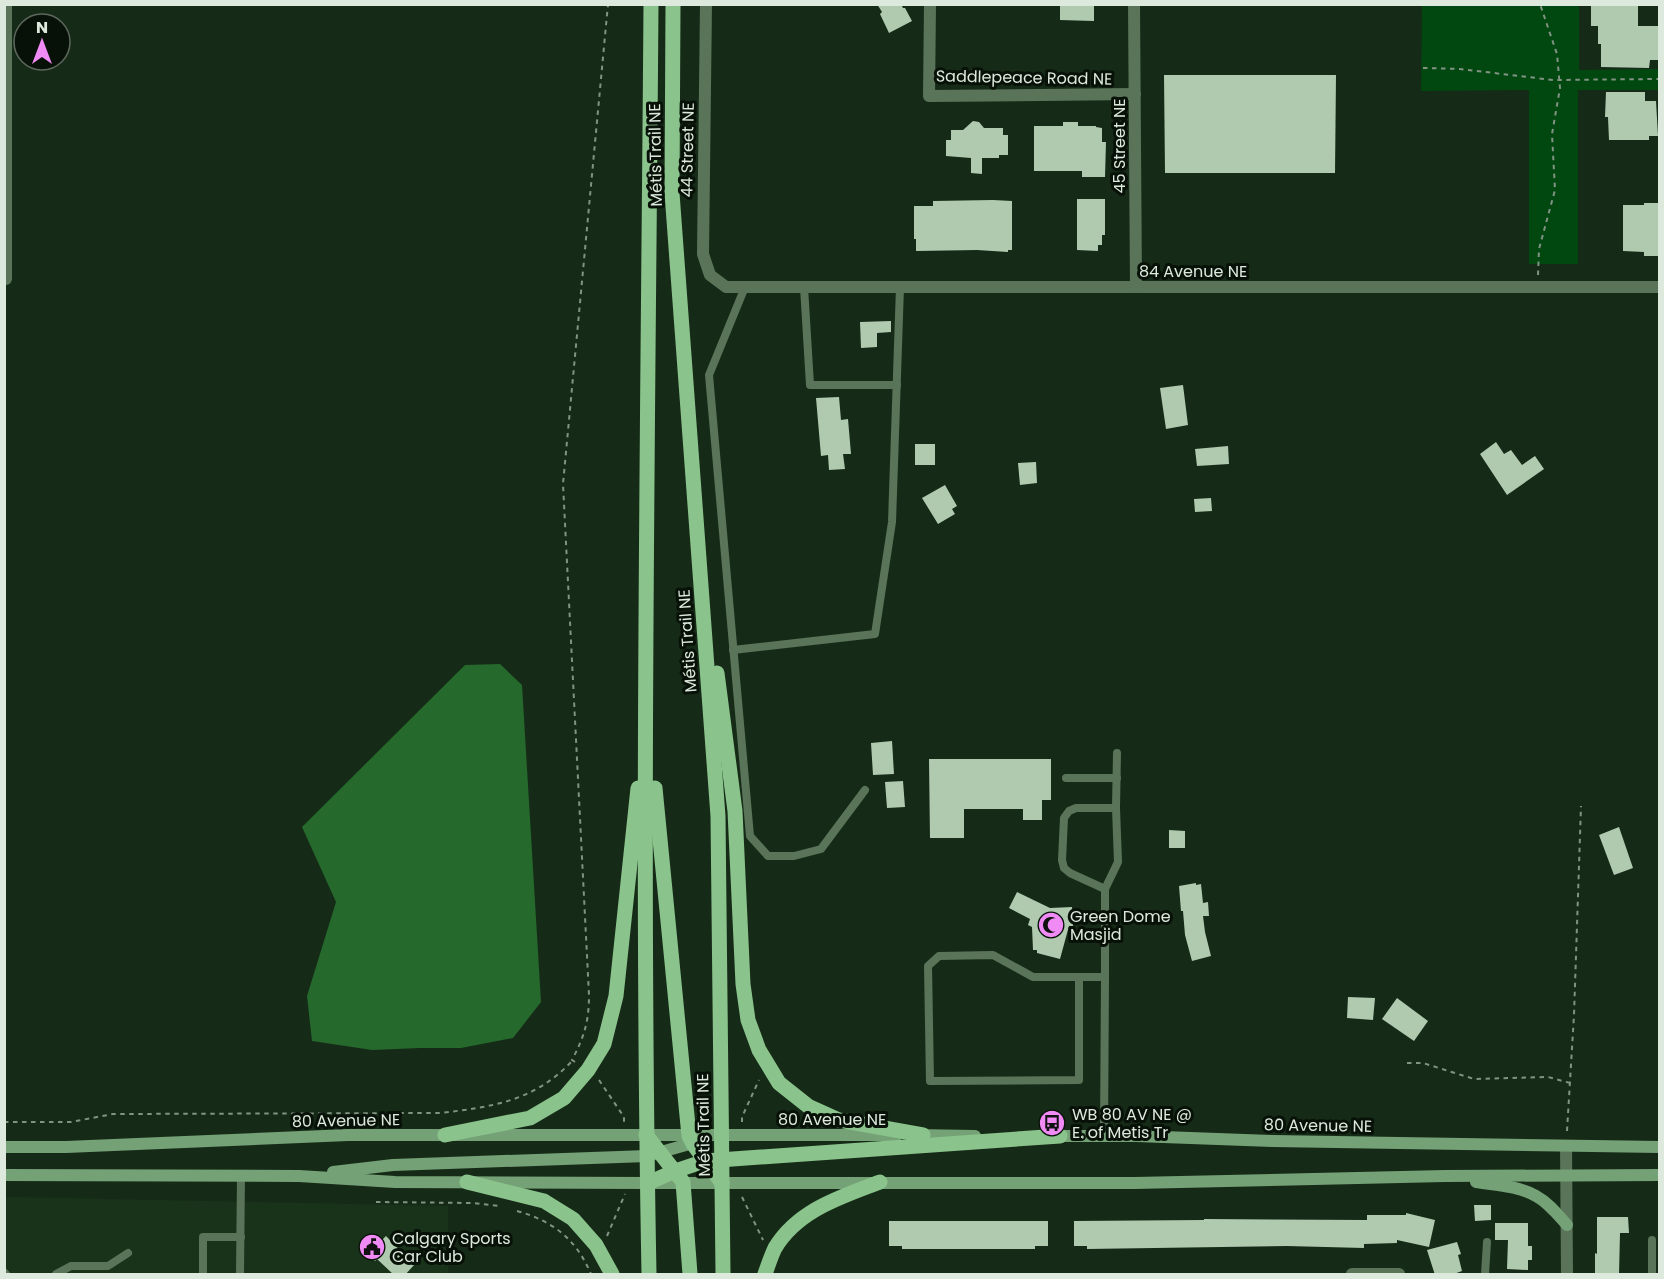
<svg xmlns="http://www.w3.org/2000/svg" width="1664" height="1279" viewBox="0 0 1664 1279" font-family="Poppins,sans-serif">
<rect width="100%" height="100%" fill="#162b17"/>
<polygon fill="#18331a" points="5,1197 448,1206 448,1274 5,1274"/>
<polygon fill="#014810" points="1422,5 1579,5 1579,70 1659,69 1659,90 1578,90 1578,264 1529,264 1529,90 1421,91"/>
<polygon fill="#25692d" points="500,664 522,685 541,1002 513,1038 461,1048 420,1048 372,1050 312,1041 307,996 336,902 302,827 465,665"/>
<g fill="#b0cab0">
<polygon points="877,4 901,4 903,8 905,8 912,21 889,33 880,14 882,12"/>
<polygon points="1060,4 1094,4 1094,21 1060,20"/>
<polygon points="1599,4 1638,4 1638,26 1659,26 1659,60 1650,60 1649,68 1601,67 1601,44 1598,44 1598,26 1591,26 1591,6"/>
<polygon points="1164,75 1336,75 1335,173 1165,173"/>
<polygon points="1606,92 1645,92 1645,101 1656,101 1658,136 1649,136 1649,140 1609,140 1608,117 1605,117"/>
<polygon points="973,121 979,122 984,128 1003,128 1003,135 1008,135 1008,155 999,155 999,158 982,158 982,174 971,173 971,158 946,156 946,140 951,140 951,130 963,130"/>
<polygon points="1063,122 1078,122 1078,126 1096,126 1096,127 1102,128 1102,142 1106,142 1105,177 1082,177 1082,171 1034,171 1034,126 1063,126"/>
<polygon points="1077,199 1105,199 1105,235 1102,235 1102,245 1098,245 1098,251 1077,250"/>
<polygon points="993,200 1012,201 1012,250 1008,250 1008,252 977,250 916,251 916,239 914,239 914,206 933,206 933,201"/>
<polygon points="1644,203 1659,203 1659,256 1644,256 1644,252 1623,251 1623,205 1644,205"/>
<polygon points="891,321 891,332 877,333 877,347 861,348 860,322"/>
<polygon points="1183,385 1188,425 1166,429 1160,388"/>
<polygon points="839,397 841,420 848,419 851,454 843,454 845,469 829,470 828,455 821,456 816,398"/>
<polygon points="1496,442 1504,454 1511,450 1522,465 1535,456 1544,469 1507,495 1480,454"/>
<rect x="915" y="444" width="20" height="21"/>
<polygon points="1228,446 1229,464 1197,466 1195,449"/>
<polygon points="1036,462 1037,483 1020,485 1018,463"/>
<polygon points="945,485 957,506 952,509 955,514 938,524 922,498"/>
<polygon points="1211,498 1212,511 1195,512 1194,499"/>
<polygon points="892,741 894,774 873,775 871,743"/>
<polygon points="929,759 1051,759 1051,800 1042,800 1042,820 1023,820 1023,809 964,809 964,838 930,838"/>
<polygon points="903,781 905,807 887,808 885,782"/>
<polygon points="1619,827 1633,868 1614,875 1599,835"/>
<polygon points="1169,830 1185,831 1185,848 1169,848"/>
<polygon points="1196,883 1196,885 1201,884 1203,903 1208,902 1209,916 1203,916 1205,932 1211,956 1192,961 1185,935 1183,911 1181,911 1179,886"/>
<polygon points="1017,892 1050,908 1072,907 1073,926 1069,926 1060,959 1037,953 1037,950 1033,950 1032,927 1028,925 1030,919 1009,908"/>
<polygon points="1348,997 1375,998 1373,1020 1347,1018"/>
<polygon points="1397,998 1428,1021 1414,1041 1382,1019"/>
<polygon points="1474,1205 1491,1205 1491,1220 1475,1221"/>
<polygon points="1406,1213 1435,1220 1429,1247 1397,1240 1397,1243 1364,1244 1364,1248 1287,1246 1087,1249 1087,1246 1074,1246 1074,1221 1204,1220 1204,1219 1367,1220 1367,1215 1406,1215"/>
<polygon points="1597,1217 1628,1217 1629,1233 1620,1233 1619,1275 1595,1275 1595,1253 1597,1254"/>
<polygon points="889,1221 1048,1221 1048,1246 1035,1246 1035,1249 902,1249 902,1246 889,1246"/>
<polygon points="1495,1223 1528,1223 1528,1246 1532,1246 1532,1260 1528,1260 1528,1270 1507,1269 1508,1240 1495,1240"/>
<polygon points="386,1236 414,1265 405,1275 394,1275 377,1259 375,1261 362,1248 372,1238 378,1244"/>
<polygon points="1457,1242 1461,1254 1458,1255 1462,1271 1451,1275 1435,1275 1427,1250"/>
</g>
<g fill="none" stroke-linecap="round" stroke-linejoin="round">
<g stroke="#829383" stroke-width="2" stroke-dasharray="4.5 4.5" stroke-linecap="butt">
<polyline points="1423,68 1460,69 1553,80 1660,79"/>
<polyline points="1538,275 1539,249 1555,190 1552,134 1560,88 1557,54 1540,4"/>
<path d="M 575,1062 L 572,1060 C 584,1037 589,1022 589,995 L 563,484 L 608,4"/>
<polyline points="1407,1063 1423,1063 1474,1079 1548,1077 1570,1083"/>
<polyline points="599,1080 624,1117 624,1123"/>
<path d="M 4,1122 L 71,1122 L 113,1114 L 440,1113 C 492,1107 535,1101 572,1061"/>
<polyline points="742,1122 742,1117 759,1080"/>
<polyline points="1567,1131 1574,1015 1581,806"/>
<polyline points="742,1197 763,1240"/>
<polyline points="376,1202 473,1203 500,1206"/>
<path d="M 517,1211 C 553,1221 576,1239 591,1274"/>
<polyline points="607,1236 625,1194"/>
</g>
<g stroke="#597459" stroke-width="8">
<polyline points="745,287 709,375 750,836 768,856 794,856 821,849 865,790"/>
<polyline points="804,287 810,385 897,385"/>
<polyline points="733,650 875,634 892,522 900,287"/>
<polyline points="1066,778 1117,778"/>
<polyline points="1105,889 1118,862 1116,808"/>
<polyline points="1105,977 1105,889 1070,873 1064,868 1062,860 1064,818 1069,811 1076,808 1116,808 1117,753"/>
<polyline points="1079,978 1079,1080 930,1081 928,966 939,956 993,955 1033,977 1105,977 1104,1136"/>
<polyline points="1652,1240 1652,1274"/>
<polyline points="4,1272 6,1274"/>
<polyline points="56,1274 71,1266 108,1266 128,1253"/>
<polyline points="203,1274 203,1237 241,1237"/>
<polyline points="240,1274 241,1176"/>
<polyline points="1485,1274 1487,1242"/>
</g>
<g stroke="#597459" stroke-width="12">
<polyline points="706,4 703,254 710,275 726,287 1660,287"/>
<polyline points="930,4 929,96 1135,94"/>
<polyline points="1134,4 1136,287"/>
<polyline points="4,279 6,279 6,4"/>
<polyline points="1566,1146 1567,1274"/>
<polyline points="1352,1274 1399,1274"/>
</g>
<g stroke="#75a176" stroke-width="12">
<polyline points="914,1135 975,1136"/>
<polyline points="1052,1136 1136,1136 1273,1141 1660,1147"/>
<polyline points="4,1147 66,1147 348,1135 897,1135"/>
<polyline points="333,1172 393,1165 647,1156 700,1141"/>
<polyline points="4,1175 299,1176 395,1182 648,1183 1135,1183 1445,1176 1660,1175"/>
<path d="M 1476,1182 C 1495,1185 1519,1186 1536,1196 C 1549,1203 1558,1215 1567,1225"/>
</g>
<g stroke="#8ac48c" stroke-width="15">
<polyline points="673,4 672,193 718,816 723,1274"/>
<polyline points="717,673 735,811 743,984 748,1020 759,1050 779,1083 808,1106 839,1120 923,1135"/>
<polyline points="655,788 689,1136 693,1144 722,1183"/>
<polyline points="445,1135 530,1118 564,1098 588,1070 604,1044 616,996 638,788"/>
<polyline points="646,1135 683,1182 690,1274"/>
<polyline points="467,1182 544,1201 573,1219 596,1245 612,1274"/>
<polyline points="648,1183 675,1171 705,1161 1060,1136"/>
<path d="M 649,1274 C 641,851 648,428 651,4"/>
<path d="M 765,1274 C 768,1266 771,1256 775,1248 C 798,1210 841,1197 880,1182"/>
</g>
</g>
<defs>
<g id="mosque-disc" transform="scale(1.35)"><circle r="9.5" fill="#f08bf5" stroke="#081108"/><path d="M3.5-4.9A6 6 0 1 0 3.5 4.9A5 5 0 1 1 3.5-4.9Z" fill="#111"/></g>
<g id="bus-disc" transform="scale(1.35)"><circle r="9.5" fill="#f08bf5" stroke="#081108"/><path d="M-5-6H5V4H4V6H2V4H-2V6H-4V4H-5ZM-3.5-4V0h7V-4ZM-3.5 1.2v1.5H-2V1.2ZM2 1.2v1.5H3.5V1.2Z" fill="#111"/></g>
<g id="civic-disc" transform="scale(1.35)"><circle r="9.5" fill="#f08bf5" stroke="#081108"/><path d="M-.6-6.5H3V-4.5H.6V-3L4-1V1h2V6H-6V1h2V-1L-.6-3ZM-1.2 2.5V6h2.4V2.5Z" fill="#111"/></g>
</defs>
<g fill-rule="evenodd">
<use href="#mosque-disc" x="1051" y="925"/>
<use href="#bus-disc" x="1052" y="1123"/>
<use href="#civic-disc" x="372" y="1247"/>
</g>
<g text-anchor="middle" stroke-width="6" stroke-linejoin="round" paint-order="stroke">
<g font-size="16" fill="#dce9dc" stroke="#081108">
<text transform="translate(1024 77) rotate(1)" y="6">Saddlepeace Road NE</text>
<text transform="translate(1119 146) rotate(-90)" y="6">45 Street NE</text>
<text transform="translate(687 150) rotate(-89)" y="6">44 Street NE</text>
<text transform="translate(655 155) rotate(-91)" y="6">Métis Trail NE</text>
<text x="1193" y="277">84 Avenue NE</text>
<text transform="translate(687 641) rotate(-94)" y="6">Métis Trail NE</text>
<text x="832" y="1125">80 Avenue NE</text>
<text transform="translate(346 1120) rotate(-1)" y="6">80 Avenue NE</text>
<text transform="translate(703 1125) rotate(-91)" y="6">Métis Trail NE</text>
<text transform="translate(1318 1125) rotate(1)" y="6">80 Avenue NE</text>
</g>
<g font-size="16" fill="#dce9dc" stroke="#081108" text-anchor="start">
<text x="1070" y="922">Green Dome<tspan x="1070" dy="18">Masjid</tspan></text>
<text x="1072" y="1120">WB 80 AV NE @<tspan x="1072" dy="18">E. of Metis Tr</tspan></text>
<text x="392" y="1244">Calgary Sports<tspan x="392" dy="18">Car Club</tspan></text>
</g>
</g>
<rect width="1664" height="1279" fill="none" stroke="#dce9dc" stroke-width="12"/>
<g transform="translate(42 42)"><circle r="28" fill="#081108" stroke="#5d675d" stroke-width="1.5"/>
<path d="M0-4.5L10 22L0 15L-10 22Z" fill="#f08bf5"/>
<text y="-9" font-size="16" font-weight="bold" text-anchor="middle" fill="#dce9dc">N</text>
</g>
</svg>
